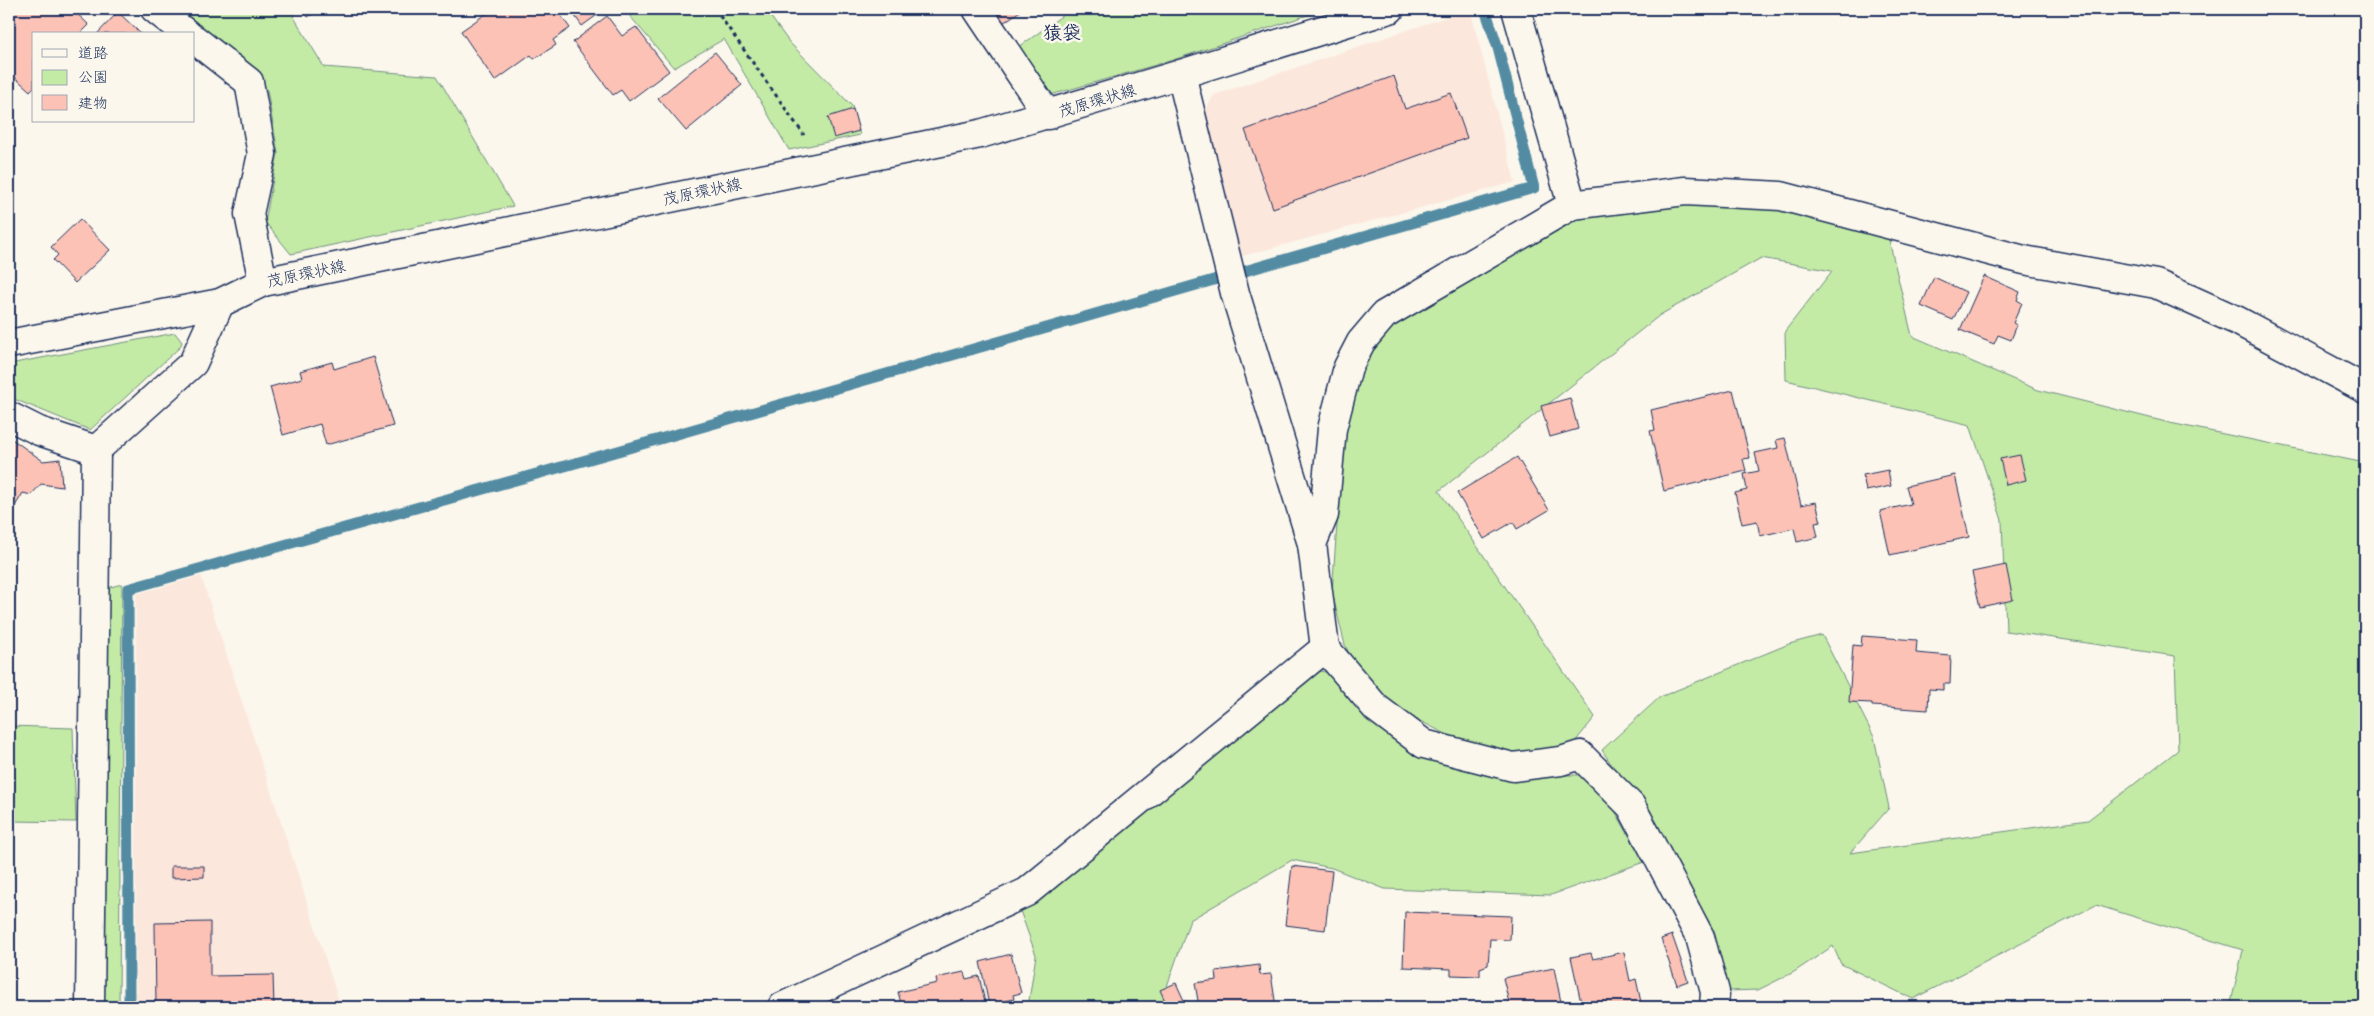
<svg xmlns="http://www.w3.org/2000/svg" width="2374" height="1016" viewBox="0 0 2374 1016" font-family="'Patrick Hand','Klee One',sans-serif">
<rect width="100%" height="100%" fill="#fbf7ec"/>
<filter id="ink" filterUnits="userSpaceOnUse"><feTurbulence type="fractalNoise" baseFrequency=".02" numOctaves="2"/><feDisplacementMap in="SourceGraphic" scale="10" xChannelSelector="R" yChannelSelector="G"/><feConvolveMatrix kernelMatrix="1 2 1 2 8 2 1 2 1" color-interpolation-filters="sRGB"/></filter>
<g filter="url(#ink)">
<g fill="#fce7dc">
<polygon points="1470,9 1515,182 1239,257 1201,119 1214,95"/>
<polygon points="201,576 341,1007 136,1007 136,594"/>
</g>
<g fill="#c4eba5" stroke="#708d82">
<polygon points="172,9 289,9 324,67 437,76 513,206 291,254 265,222 278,153 267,90 251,65"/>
<polygon points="624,9 765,9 789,42 852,106 860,135 789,150 724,39 674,68"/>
<polygon points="1071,9 1326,9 1173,60 1047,96 1015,50"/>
<polygon points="1691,204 1773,206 1888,236 1912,336 2038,390 2170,423 2365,463 2365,1007 2230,1007 2243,950 2096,905 1913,999 1841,964 1833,946 1794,972 1758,990 1728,991 1640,809 1602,750 1660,697 1789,644 1822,635 1874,737 1889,808 1850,853 2088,820 2178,750 2175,656 2006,631 2002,520 1970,425 1786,380 1785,331 1832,271 1761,258 1660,315 1439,491 1595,717 1570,748 1513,758 1456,739 1404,713 1358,672 1345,645 1332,593 1345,414 1373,339 1404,314 1574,214"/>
<polygon points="175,333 182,342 180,347 90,430 9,397 9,364"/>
<polygon points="122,584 119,1007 104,1007 107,588"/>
<polygon points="1314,670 1331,673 1379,724 1514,775 1585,775 1610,802 1644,862 1551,895 1385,889 1332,868 1292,860 1190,920 1166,989 1175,1007 1028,1007 1036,955 1019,908 1046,895"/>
<polygon points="9,726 73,728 76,822 9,821"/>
</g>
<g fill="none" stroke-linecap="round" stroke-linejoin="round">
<polyline stroke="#538ba3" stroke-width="11" points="129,1007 128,589 618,451 1534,188 1498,48 1485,9"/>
</g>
<g fill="#fdc2b6" stroke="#1b2f5e">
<polygon points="13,9 72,9 89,25 80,34 34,34 34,87 30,91 9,72 9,13"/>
<polygon points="303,9 320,9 308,17"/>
<polygon points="493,9 556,9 570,28 553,40 556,45 534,59 531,55 495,81 461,31"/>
<polygon points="570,9 604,9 604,10 582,26"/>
<polygon points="993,9 1023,9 1003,23"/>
<polygon points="118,12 141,34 97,34"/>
<polygon points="607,16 622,36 636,27 669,71 629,101 621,90 613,95 573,42"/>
<polygon points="715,52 742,85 686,131 658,98"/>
<polygon points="1394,76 1405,109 1451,93 1467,138 1273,208 1245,130"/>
<polygon points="853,109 859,131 834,138 828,117"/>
<polygon points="80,219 110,250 75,283 53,260 58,255 51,247"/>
<polygon points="1984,276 2020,292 2017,300 2022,303 2013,323 2017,325 2011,340 1998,335 1994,344 1960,330"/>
<polygon points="1934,277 1966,292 1953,320 1921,306"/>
<polygon points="373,357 393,426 326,445 320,424 283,435 270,387 302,378 300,371 332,362 334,369"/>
<polygon points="1733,390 1750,458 1743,459 1746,471 1664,491 1650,431 1655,430 1651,410"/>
<polygon points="1570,398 1578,429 1550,437 1541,406"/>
<polygon points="9,437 43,461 60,459 62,487 41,484 31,495 23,493 9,516"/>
<polygon points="1785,438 1801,505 1816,502 1821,522 1815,523 1818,537 1797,542 1794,528 1760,536 1757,521 1742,524 1735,493 1747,490 1744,474 1759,471 1755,453 1778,448 1776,440"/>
<polygon points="2020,455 2026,480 2006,485 2000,459"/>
<polygon points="1517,457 1549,510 1517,529 1513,522 1484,539 1457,493"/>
<polygon points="1888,470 1891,486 1866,491 1863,475"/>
<polygon points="1955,475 1969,537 1890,555 1880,511 1911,504 1906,486"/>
<polygon points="2006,565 2013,600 1980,607 1972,572"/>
<polygon points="1862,636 1917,640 1916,653 1951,656 1950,684 1943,684 1943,690 1929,689 1928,710 1872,706 1872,703 1849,702 1853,645 1861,646"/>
<polygon points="171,866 204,866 204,877 171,878"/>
<polygon points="1292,866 1332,871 1325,930 1285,925"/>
<polygon points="1405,912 1511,916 1510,940 1490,939 1488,965 1480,968 1480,976 1451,975 1451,969 1403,967"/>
<polygon points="210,922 210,976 273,975 274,1007 156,1007 155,923"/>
<polygon points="1672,935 1688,981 1677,985 1661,939"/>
<polygon points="1624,952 1630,981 1636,979 1642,1007 1582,1007 1571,957 1591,953 1593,959"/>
<polygon points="1011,954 1021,993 1013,995 1014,999 989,1005 980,962"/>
<polygon points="1259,965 1260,975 1271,974 1276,1007 1199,1007 1195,983 1217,980 1216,971"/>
<polygon points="1554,968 1562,1007 1510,1007 1503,978"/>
<polygon points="964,972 966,979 979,976 986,1007 902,1007 898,992 937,983 936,978"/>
<polygon points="1176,983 1187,1007 1168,1007 1160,990"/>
</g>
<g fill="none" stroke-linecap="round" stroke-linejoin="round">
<g stroke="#1b2f5e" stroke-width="31">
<g id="minor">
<polyline points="155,9 187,34"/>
<polyline points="977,9 1048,115"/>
<polyline points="1516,9 1572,205"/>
<polyline points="194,39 249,82 262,154 249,214 263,282"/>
<polyline points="1181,74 1235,293 1312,544 1325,648 1376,708 1424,744 1513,767 1561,761 1580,755 1631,806 1700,937 1715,992 1714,1007"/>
<polyline points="1312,544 1324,515 1332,429 1348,367 1361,342 1384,315 1572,205 1685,191 1781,196 2024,260 2156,284 2238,321 2365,389"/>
<polyline points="90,1007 96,450"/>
<polyline points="782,1007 1027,892 1325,648"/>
</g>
</g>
<g stroke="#1b2f5e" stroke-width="31">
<g id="major">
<polyline points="9,344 220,303 263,282 980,134 1181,74 1390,9"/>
<polyline points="9,416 39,431 96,450 193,363 220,303"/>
</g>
</g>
<polyline stroke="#1b2f5e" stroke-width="3" stroke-dasharray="4 4" stroke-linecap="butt" points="715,9 804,135"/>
<use href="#minor" stroke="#fbf7ec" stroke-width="28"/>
<use href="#major" stroke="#fbf7ec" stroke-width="28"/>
</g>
</g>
<g text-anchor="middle" stroke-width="5" stroke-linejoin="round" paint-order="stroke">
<g font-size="16" fill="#1b2f5e" stroke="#fbf7ec">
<text transform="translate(1097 100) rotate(-17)" y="6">茂原環状線</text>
<text transform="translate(702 191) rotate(-12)" y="6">茂原環状線</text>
<text transform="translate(306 273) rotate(-12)" y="6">茂原環状線</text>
</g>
<g font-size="19" font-weight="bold" fill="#1b2f5e" stroke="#fbf7ec">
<text x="1062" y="39">猿袋</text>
</g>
</g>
<rect width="2374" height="1016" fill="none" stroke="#fbf7ec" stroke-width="30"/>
<rect x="15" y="15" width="2344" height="986" fill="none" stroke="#1b2f5e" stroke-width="2" filter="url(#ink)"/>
<rect x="32" y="32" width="162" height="90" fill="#fbf7ec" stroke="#a1a7b3"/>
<rect x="42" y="49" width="25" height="8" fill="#fbf7ec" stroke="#a1a7b3"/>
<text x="78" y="58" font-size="15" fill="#1b2f5e">道路</text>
<rect x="42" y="70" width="25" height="15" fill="#c4eba5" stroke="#a1a7b3"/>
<text x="78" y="82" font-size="15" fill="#1b2f5e">公園</text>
<rect x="42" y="95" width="25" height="15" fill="#fdc2b6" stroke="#a1a7b3"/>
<text x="78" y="108" font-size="15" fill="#1b2f5e">建物</text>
</svg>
